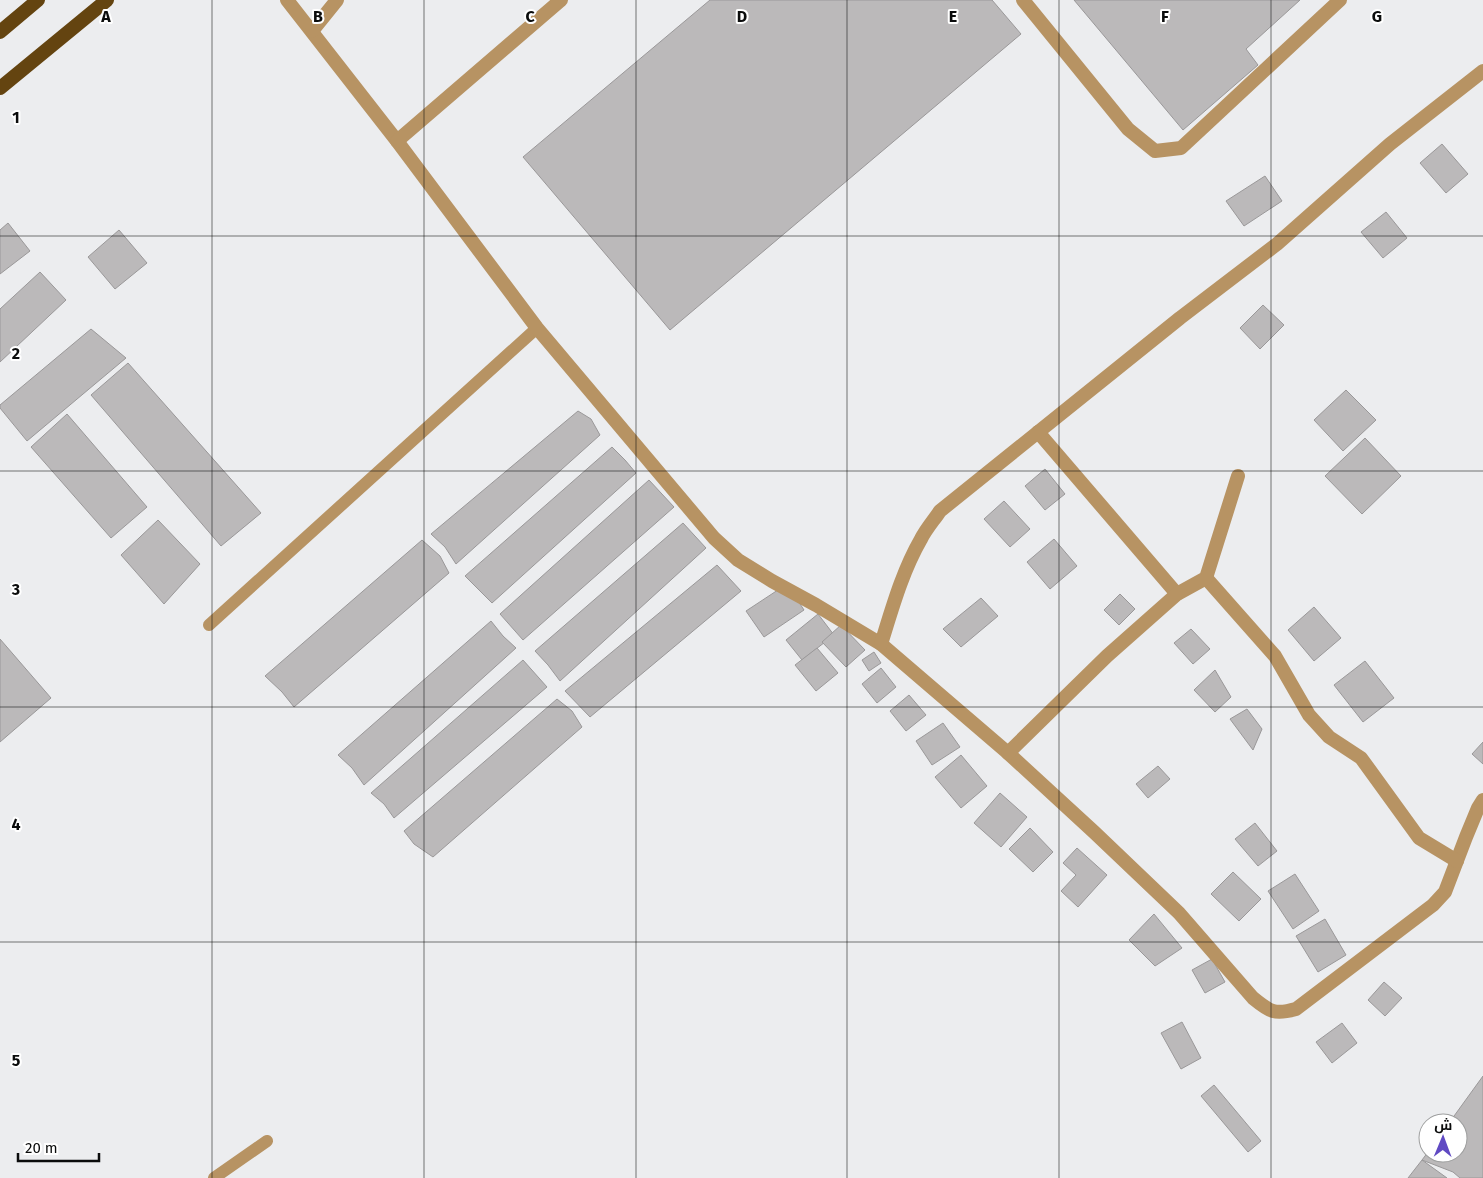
<svg xmlns="http://www.w3.org/2000/svg" width="1483" height="1178" viewBox="0 0 1483 1178" font-family="'Fira Sans',Cairo,sans-serif">
<rect width="100%" height="100%" fill="#ecedef"/>
<g fill="#bbb9ba" stroke="#9a9899">
<polygon points="710,0 992,0 1021,34 670,330 523,157"/>
<polygon points="1074,0 1300,0 1246,49 1258,65 1183,130"/>
<polygon points="1442,144 1468,174 1446,193 1420,163"/>
<polygon points="1265,176 1282,201 1244,226 1226,201"/>
<polygon points="1386,212 1407,238 1383,258 1361,232"/>
<polygon points="8,223 30,251 0,274 0,230"/>
<polygon points="119,230 147,263 115,289 88,257"/>
<polygon points="40,272 66,300 0,362 0,309"/>
<polygon points="1263,305 1284,325 1260,349 1240,328"/>
<polygon points="91,329 126,358 27,441 0,408 0,405"/>
<polygon points="128,363 261,513 221,546 91,395"/>
<polygon points="1346,390 1376,420 1343,451 1314,420"/>
<polygon points="578,411 591,419 600,435 456,564 445,547 431,534"/>
<polygon points="67,414 147,507 111,538 31,447"/>
<polygon points="1365,438 1401,476 1362,514 1325,476"/>
<polygon points="612,447 625,460 636,473 492,603 465,576"/>
<polygon points="1045,469 1065,494 1045,510 1025,486"/>
<polygon points="649,480 674,507 523,640 500,614"/>
<polygon points="1004,501 1030,529 1010,547 984,519"/>
<polygon points="158,520 200,564 164,604 121,555"/>
<polygon points="683,523 706,548 560,681 548,665 535,651"/>
<polygon points="1054,539 1077,566 1050,589 1027,562"/>
<polygon points="422,540 440,556 449,573 294,707 282,692 265,676"/>
<polygon points="717,565 741,591 590,717 565,691"/>
<polygon points="787,584 804,610 764,637 746,611"/>
<polygon points="1120,594 1135,609 1119,625 1104,610"/>
<polygon points="981,598 998,616 961,647 943,629"/>
<polygon points="1314,607 1341,638 1314,661 1288,630"/>
<polygon points="818,614 834,635 802,660 786,640"/>
<polygon points="491,621 503,636 516,648 364,785 352,768 338,755"/>
<polygon points="841,625 865,650 846,667 822,642"/>
<polygon points="1191,629 1210,649 1193,664 1174,643"/>
<polygon points="0,639 51,698 0,742"/>
<polygon points="817,648 838,673 816,691 795,665"/>
<polygon points="874,652 881,663 869,671 862,660"/>
<polygon points="523,660 547,687 394,818 384,804 371,793"/>
<polygon points="1365,661 1394,698 1363,722 1334,685"/>
<polygon points="881,668 896,687 877,703 862,684"/>
<polygon points="1215,670 1231,697 1215,712 1194,690"/>
<polygon points="909,695 926,715 906,731 890,711"/>
<polygon points="557,699 572,711 582,727 433,857 414,844 404,831"/>
<polygon points="1247,709 1262,729 1253,750 1230,719"/>
<polygon points="943,723 960,747 932,765 916,741"/>
<polygon points="1483,742 1483,764 1472,754"/>
<polygon points="961,755 987,786 961,808 935,777"/>
<polygon points="1158,766 1170,779 1148,798 1136,784"/>
<polygon points="1000,793 1027,817 1001,847 974,823"/>
<polygon points="1255,823 1277,851 1258,866 1235,839"/>
<polygon points="1030,828 1053,852 1033,872 1009,849"/>
<polygon points="1077,848 1107,875 1078,907 1061,891 1076,875 1063,863"/>
<polygon points="1233,872 1261,899 1239,921 1211,894"/>
<polygon points="1295,874 1319,911 1293,929 1268,891"/>
<polygon points="1154,914 1182,948 1155,966 1129,940"/>
<polygon points="1325,919 1346,955 1318,972 1296,936"/>
<polygon points="1212,959 1225,982 1205,993 1192,970"/>
<polygon points="1384,982 1402,998 1385,1016 1368,1000"/>
<polygon points="1182,1022 1201,1058 1181,1069 1161,1033"/>
<polygon points="1342,1023 1357,1043 1332,1063 1316,1042"/>
<polygon points="1483,1076 1483,1178 1460,1178 1453,1172 1422,1160 1428,1152 1428,1153 1458,1153 1458,1123 1449,1123"/>
<polygon points="1214,1085 1261,1141 1248,1152 1201,1096"/>
<polygon points="1422,1160 1447,1178 1408,1178"/>
</g>
<g fill="none" stroke-linecap="round" stroke-linejoin="round">
<g stroke="#b79363" stroke-width="12">
<polyline points="209,625 537,328"/>
<polyline points="214,1178 267,1141"/>
</g>
<g stroke="#b79363" stroke-width="14">
<path d="M 287,0 L 397,141 L 537,328 L 714,538 L 738,560 L 772,581 L 816,605 L 881,644 L 1008,753 L 1094,832 L 1179,913 L 1253,998 C 1270,1012 1275,1015 1296,1009 L 1433,905 L 1445,892 L 1466,837 L 1478,808 L 1483,800"/>
<polyline points="1023,0 1128,129 1155,151 1181,148 1340,0"/>
<polyline points="312,31 337,0"/>
<polyline points="397,141 561,0"/>
<polyline points="1038,432 1177,594"/>
<polyline points="1206,578 1275,656 1309,715 1329,737 1361,758 1419,838 1457,861"/>
<path d="M 881,644 C 892,609 902,572 921,539 C 926,529 934,520 940,511 L 1180,318 L 1277,244 L 1390,144 L 1483,71"/>
<polyline points="1008,753 1107,656 1177,594 1206,578 1238,476"/>
</g>
<g stroke="#644410" stroke-width="14">
<polyline points="0,32 38,0"/>
<polyline points="0,88 107,0"/>
</g>
</g>
<path fill="none" stroke="#0b0c0c" stroke-width="1" stroke-opacity="0.55" d="M 212,0 L 212,1178M 424,0 L 424,1178M 636,0 L 636,1178M 847,0 L 847,1178M 1059,0 L 1059,1178M 1271,0 L 1271,1178M 0,236 L 1483,236M 0,471 L 1483,471M 0,707 L 1483,707M 0,942 L 1483,942"/>
<g font-size="16" text-anchor="middle" font-weight="bold" fill="#0b0c0c" stroke="#fff" stroke-width="4" stroke-linejoin="round" paint-order="stroke">
<text x="106" y="22">A</text>
<text x="318" y="22">B</text>
<text x="530" y="22">C</text>
<text x="742" y="22">D</text>
<text x="953" y="22">E</text>
<text x="1165" y="22">F</text>
<text x="1377" y="22">G</text>
<text x="16" y="123">1</text>
<text x="16" y="359">2</text>
<text x="16" y="595">3</text>
<text x="16" y="830">4</text>
<text x="16" y="1066">5</text>
</g>
<g transform="translate(1443 1138) rotate(1)"><circle r="24" fill="#ffffff" stroke="#9d9e9e"/>
<path d="M0-4L9 19L0 12L-9 19Z" fill="#604ac3"/>
<text y="-8" font-size="14" font-weight="bold" text-anchor="middle" fill="#0b0c0c">ش</text>
</g>
<path d="M18 1153v8h81v-8" fill="none" stroke="#0b0c0c" stroke-width="2.5"/>
<text x="25" y="1153" font-size="15" fill="#0b0c0c" stroke="#ffffff" stroke-width="4" paint-order="stroke">20 m</text>
</svg>
